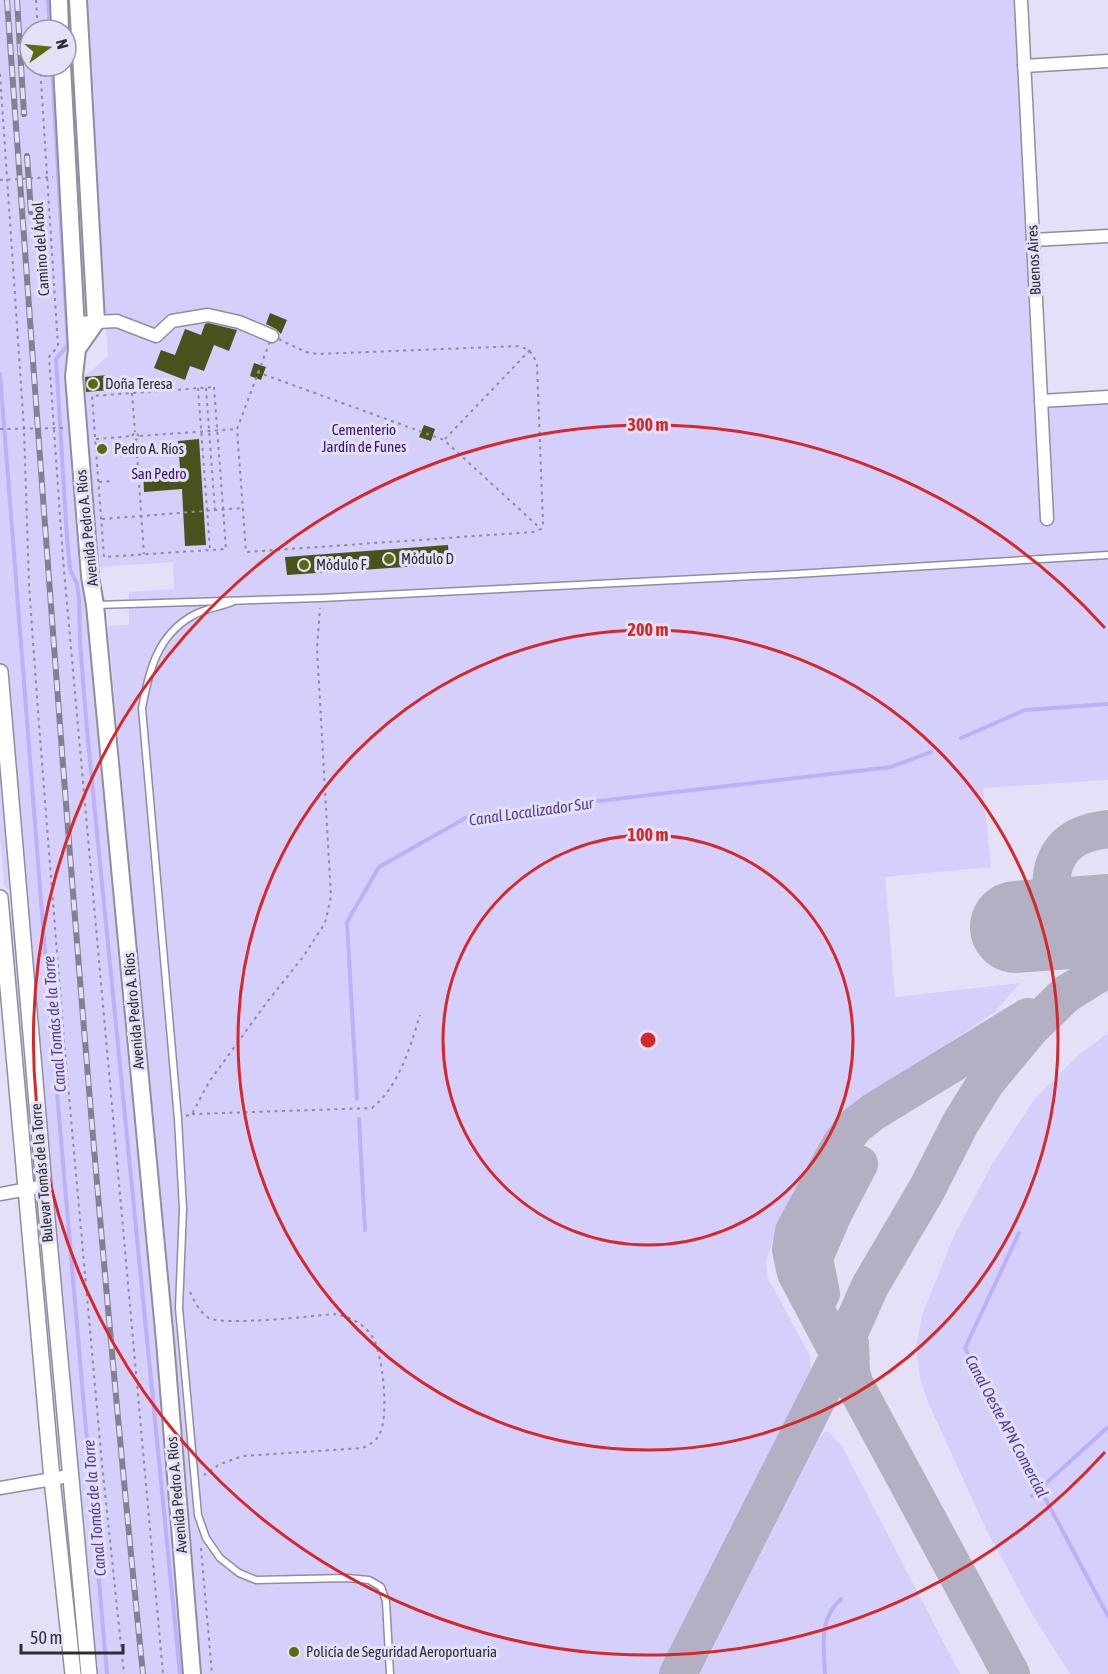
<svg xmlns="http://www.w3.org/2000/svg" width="1108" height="1674" viewBox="0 0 1108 1674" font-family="'Asap Condensed',sans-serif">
<rect width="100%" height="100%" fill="#e3e0f7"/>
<g fill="#d5cffc" fill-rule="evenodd">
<path d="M 0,0 L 1021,0 L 1041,401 L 1108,397 L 1108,780 L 983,788 L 991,867 L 885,877 L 895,997 L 1020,983 L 995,1012 L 853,1107 L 835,1123 L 776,1230 L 766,1262 L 768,1278 L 810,1356 L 811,1372 L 808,1387 L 662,1674 L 201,1674 L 187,1486 L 108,626 L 129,625 L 129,592 L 174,589 L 173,562 L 99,567 L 84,377 L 108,356 L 105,312 L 95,313 L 77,349 L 192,1674 L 89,1674 L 0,672 ZM 30,30 L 66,30 L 66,66 L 30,66 Z"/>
<polygon points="0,727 13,885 11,889 7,889 4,885 0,837"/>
<polygon points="9,910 15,913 37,1173 35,1177 31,1177 6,913"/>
<polygon points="1108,1033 1108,1674 1070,1674 1032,1614 986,1529 927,1400 920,1378 916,1347 922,1315 953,1238 991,1166 1033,1101 1075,1058"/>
<polygon points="34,1198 38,1198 63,1459 61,1463 57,1464"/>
<polygon points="827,1430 842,1446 960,1674 700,1674 819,1438"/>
<polygon points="59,1487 63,1487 66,1490 84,1674 75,1674"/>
</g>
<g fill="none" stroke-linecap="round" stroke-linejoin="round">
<g stroke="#bcb0f8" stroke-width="4">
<polyline points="48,0 50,30"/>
<polyline points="52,66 68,345 56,359 67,538 70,569 77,584 79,598 80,642 87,731 180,1674"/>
<polyline points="0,374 46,965 107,1674"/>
<polyline points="961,738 1025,710 1108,704"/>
<polyline points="357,1099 347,922 379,867 469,816 891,767 931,752"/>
<polyline points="359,1119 365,1230"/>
<polyline points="1019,1233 965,1348 1108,1616"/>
<polyline points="1032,1496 1108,1427"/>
<path d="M 825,1674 C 824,1647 818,1619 841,1599"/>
</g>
<g stroke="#b3b0c4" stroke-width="38">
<path d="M 1076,923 C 1071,919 1065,915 1061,911 C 1045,889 1050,855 1073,840 C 1084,833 1095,831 1108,829"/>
<polyline points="821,1294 814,1258 833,1214 859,1164"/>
<polyline points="850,1344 851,1371 854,1383 1011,1674"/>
<polyline points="848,1371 796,1273 791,1250 794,1231 841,1144 855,1126 873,1112 1028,1017"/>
<polyline points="678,1674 839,1356 870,1286 927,1189 960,1124 986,1082 1030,1029 1066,994 1108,968"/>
</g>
<polyline stroke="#b3b0c4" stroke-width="92" points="1016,927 1108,920"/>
</g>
<g fill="#49521d">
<polygon points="270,313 287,320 281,334 276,329 266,324"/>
<polygon points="208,323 237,330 229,351 214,345 204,371 190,366 185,380 154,368 161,350 175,355 185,329 201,335 205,324"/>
<polygon points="254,363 266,367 261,380 250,376"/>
<polygon points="108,375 109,390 86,392 85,377"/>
<polygon points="424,425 435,429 431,441 419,437"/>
<polygon points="199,439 206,545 185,546 182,489 144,492 143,470 180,468 178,441"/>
<polygon points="448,545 449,564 287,575 285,557"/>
</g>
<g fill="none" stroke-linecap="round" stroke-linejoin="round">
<g stroke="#908da2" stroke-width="9">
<g id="service">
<path d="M 232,602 C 219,607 203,609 192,616 C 157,636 149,671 142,708 L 178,1119 L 183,1209 L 179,1308 L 198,1515 L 206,1538 L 220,1558 L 239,1573 L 256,1580 L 347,1578 L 369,1580 L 381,1587 L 386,1601 L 390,1674"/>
<polyline points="96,605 321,598 796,574 1108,555"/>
</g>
</g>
<g stroke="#908da2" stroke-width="15">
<g id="minor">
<polyline points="1021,0 1047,519"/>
<polyline points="1024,66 1108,61"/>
<polyline points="1033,240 1108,236"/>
<polyline points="76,323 117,321 156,336 172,321 208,315 239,322 272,336"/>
<polyline points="1041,401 1108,397"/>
<polyline points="0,1194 44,1186"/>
<polyline points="0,1488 69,1476"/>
</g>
</g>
<g stroke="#908da2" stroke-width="18">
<g id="tertiary">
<polyline points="0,672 44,1186 89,1674"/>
<polyline points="0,898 52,1479 73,1674"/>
</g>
</g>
<g stroke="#908da2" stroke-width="20">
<g id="secondary">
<polyline points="59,0 60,30"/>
<polyline points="62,66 77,349 74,376 90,576 95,605 165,1341 192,1674"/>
<polyline points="77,349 96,322 78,0"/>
</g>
</g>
<g stroke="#8e8c9c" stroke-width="2" stroke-dasharray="3 4.5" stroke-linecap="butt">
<polyline points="36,0 38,30"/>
<polyline points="40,66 58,346 49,357 63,559 163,1674"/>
<polyline points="0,74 24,429 29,585 39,725 63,1029 102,1464 124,1674"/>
<polyline points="0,180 53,177"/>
<path d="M 272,336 L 306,352 L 318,354 L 519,346 C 530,350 533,353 537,365 L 543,523 L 541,529 L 533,532 L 246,552 L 237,429 Z"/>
<polyline points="257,372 444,440 541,529"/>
<polygon points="214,387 226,549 104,557 92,396"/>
<polyline points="198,388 210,550"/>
<polyline points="206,388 215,511"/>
<polyline points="132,393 135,432"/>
<polyline points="0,429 63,428"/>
<polyline points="139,436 135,432 132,436 136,440 139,436 237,429"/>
<polyline points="96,439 132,436"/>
<polyline points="445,439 530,350"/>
<polyline points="136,440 144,554"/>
<polyline points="99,482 114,481"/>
<polyline points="102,519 243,508"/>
<path d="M 192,1114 L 372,1108 C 399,1086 410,1048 420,1015"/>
<polyline points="186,1116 192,1114 209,1082 267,1002 303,957 325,923 331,897 317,648 320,608"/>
<path d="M 190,1292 C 195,1302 199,1312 209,1318 C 224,1326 313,1316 335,1314 C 350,1317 364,1323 373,1338 C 383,1356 389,1414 380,1433 C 377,1441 370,1444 363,1448 L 243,1456 L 220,1464 L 204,1475"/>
<polyline points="201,1548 212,1674"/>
</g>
<use href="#service" stroke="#fff" stroke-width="6"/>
<use href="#minor" stroke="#fff" stroke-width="12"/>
<use href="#tertiary" stroke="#fff" stroke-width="15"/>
<use href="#secondary" stroke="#fff" stroke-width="16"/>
<g stroke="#838190" stroke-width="6">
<g id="rail">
<path d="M 7,0 C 47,558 86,1117 143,1674"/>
<polyline points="17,0 24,114"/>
<polyline points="27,156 31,212"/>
</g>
</g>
<use href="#rail" stroke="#e3e0f7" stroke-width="4" stroke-dasharray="11" stroke-linecap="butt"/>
</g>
<g fill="none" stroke="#d62828" stroke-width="3">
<circle cx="648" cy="1040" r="205"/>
<circle cx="648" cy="1040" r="410"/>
<path d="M1105 1452A615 615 0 1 1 1105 628"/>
</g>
<g fill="#5e6a11" stroke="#e3e0f7" stroke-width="2">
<circle cx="93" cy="384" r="6"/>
<circle cx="102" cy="449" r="6"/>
<circle cx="389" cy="559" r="6"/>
<circle cx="304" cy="565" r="6"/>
<circle cx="294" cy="1652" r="6"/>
</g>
<g text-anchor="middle" stroke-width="6" stroke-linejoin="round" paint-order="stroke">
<g font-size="15" fill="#2e2d35" stroke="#e3e0f7">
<text transform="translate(41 249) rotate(-94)" y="5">Camino del Árbol</text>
<text transform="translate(1034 260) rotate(-93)" y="5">Buenos Aires</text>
<text transform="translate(87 528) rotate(-96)" y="5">Avenida Pedro A. Ríos</text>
<text transform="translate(134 1011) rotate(-95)" y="5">Avenida Pedro A. Ríos</text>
<text transform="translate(42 1173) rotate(-95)" y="5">Bulevar Tomás de la Torre</text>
<text transform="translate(177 1495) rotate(-95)" y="5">Avenida Pedro A. Ríos</text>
</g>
<g font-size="15" fill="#2e2d35" stroke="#e3e0f7" text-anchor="start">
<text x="105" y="389">Doña Teresa</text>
<text x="114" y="454">Pedro A. Ríos</text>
<text x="401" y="564">Módulo D</text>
<text x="316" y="570">Módulo F</text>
<text x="306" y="1657">Policía de Seguridad Aeroportuaria</text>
</g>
<g font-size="15" fill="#381279" stroke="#e3e0f7">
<text x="364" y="435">Cementerio<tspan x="364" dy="17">Jardín de Funes</tspan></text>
<text x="159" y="479">San Pedro</text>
</g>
<g font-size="16" font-style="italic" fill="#573ca1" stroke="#e3e0f7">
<text transform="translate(531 811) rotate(-8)" y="6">Canal Localizador Sur</text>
<text transform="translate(54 1024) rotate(-95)" y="6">Canal Tomás de la Torre</text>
<text transform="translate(1007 1426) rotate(62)" y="6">Canal Oeste APN Comercial</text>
<text transform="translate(94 1508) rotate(-95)" y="6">Canal Tomás de la Torre</text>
</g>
</g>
<circle cx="648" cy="1040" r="9" fill="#d62828" stroke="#e3e0f7" stroke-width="3"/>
<g font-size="18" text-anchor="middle" font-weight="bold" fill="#d62828" stroke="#e3e0f7" stroke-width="6" stroke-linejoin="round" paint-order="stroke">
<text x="648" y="431">300 m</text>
<text x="648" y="636">200 m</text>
<text x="648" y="841">100 m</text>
</g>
<g transform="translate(48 48) rotate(75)"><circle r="28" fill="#e3e0f7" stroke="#9b98a9" stroke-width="1.5"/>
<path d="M0-4.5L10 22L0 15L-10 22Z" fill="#5e6a11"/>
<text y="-9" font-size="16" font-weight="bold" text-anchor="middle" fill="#2e2d35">N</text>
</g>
<path d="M21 1644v9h102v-9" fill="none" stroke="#2e2d35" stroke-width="3"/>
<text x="30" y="1644" font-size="18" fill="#2e2d35" stroke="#e3e0f7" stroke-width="4.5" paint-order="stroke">50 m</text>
</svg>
